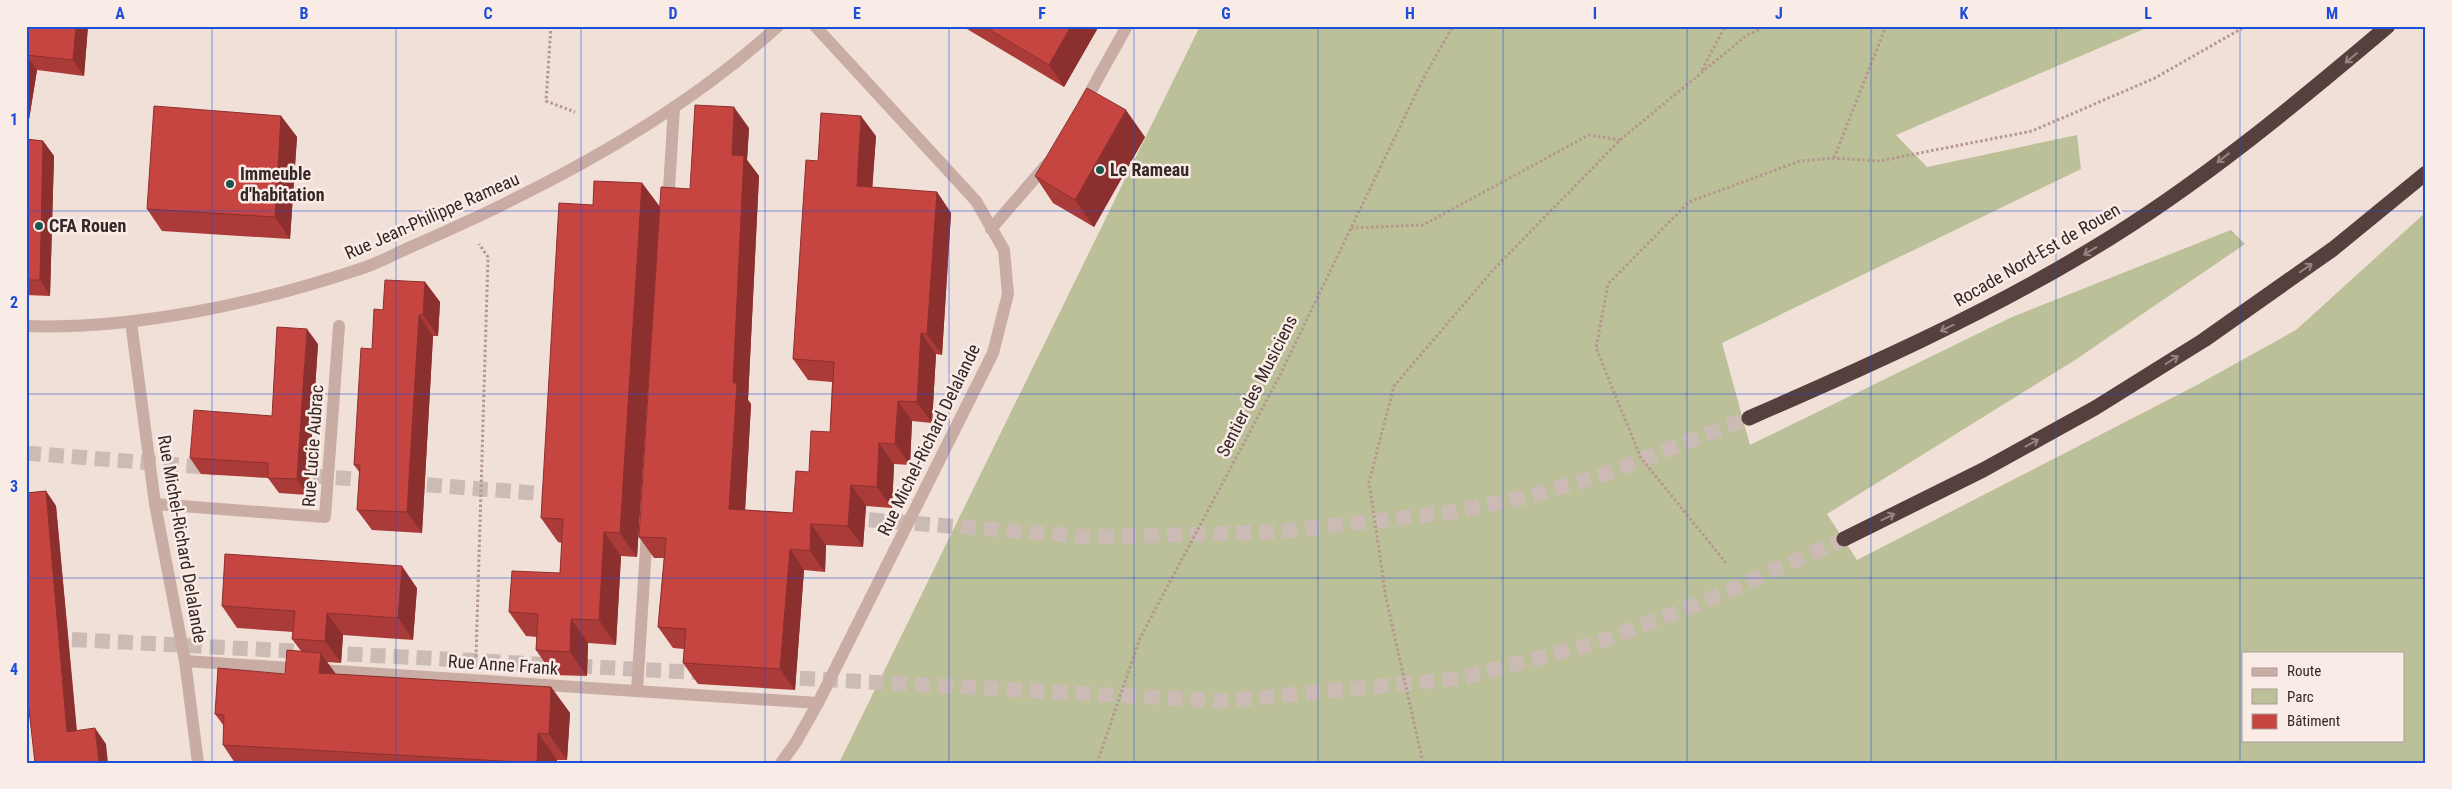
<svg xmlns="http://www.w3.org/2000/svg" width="2452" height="789" viewBox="0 0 2452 789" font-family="'Roboto Condensed',sans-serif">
<rect width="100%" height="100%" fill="#f1e0d8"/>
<path fill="#bbc098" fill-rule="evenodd" d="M 1200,26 L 2151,26 L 1896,135 L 1927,167 L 2077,135 L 2081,169 L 1722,343 L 1750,445 L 2012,317 L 2231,230 L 2245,244 L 2075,360 L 1827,514 L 1857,560 L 2197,385 L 2296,330 L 2426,212 L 2426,763 L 839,763 ZM 2243,653 L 2403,653 L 2403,740 L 2243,740 Z"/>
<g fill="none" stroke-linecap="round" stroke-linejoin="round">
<g stroke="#cbbbb4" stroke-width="15" stroke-dasharray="15 8" stroke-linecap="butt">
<polyline points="26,453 217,468"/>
<polyline points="290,474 379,481"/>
<polyline points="404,483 561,495"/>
<polyline points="846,518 1092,537 1276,532 1446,513 1527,497 1602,475 1749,418"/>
<polyline points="26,637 709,673"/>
<polyline points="777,677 1226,701 1462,678 1599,642 1698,604 1844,539"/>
</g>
<g stroke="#b5978f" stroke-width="3" stroke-dasharray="2.5 2.5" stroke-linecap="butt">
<polyline points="551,26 546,101 575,112"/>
<polyline points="1702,70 1725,26"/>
<polyline points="1834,158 1886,26"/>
<polyline points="1351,228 1423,225 1589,135 1620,140"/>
<polyline points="1726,563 1641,458 1596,348 1608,284 1689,202 1800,161 1834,158 1879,161 2032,131 2155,78 2246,26"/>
<polyline points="476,657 488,257 479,244"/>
<polyline points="1097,763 1140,638 1278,379 1424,77 1453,26"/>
<polyline points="1423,763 1386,598 1369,482 1394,386 1493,270 1620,140 1747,35 1767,26"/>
</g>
<g stroke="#c9ada4" stroke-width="12">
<polyline points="1083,105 1127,26"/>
<polyline points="668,205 674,107"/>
<polyline points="991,229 1047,164"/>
<polyline points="131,322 155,504 185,661 198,763"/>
<path d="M 26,326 C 133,330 259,303 360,269 C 376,264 391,256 406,249 C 440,234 474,219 508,202 C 604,155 699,99 778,26"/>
<polyline points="155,504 325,517 339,326"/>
<polyline points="185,661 818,703"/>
<polyline points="637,691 647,531"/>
<polyline points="781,763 796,742 818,703 993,353 1008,294 1004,250 976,201 815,26"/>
</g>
<g stroke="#563f3d" stroke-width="15">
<path d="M 1749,418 C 1866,367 1983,315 2092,249 C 2196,187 2296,104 2388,26"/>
<polyline points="1844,539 1983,470 2095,408 2204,340 2333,249 2426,173"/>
</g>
</g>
<g fill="#ab3b38">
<polygon points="26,26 88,26 84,76 37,70 26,138"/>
<polygon points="962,26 1099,26 1064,87"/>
<polygon points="281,116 297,137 290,239 162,231 147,209"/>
<polygon points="749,128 747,160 759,176 748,400 751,404 745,510 793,513 809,472 830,432 832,382 808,380 793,359 818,161 876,136 872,188 937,192 951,213 942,355 936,354 932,423 912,421 910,465 894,464 892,508 866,506 863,547 826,545 825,572 804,570 795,690 698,684 683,663 684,649 673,648 658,627 664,558 654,558 639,537 690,189"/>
<polygon points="1145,137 1094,227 1053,203 1035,176"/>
<polygon points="26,139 43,141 54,156 50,296 26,295"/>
<polygon points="642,183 660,207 637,557 621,556 616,645 588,643 587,676 553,675 536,650 537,637 526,636 509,612 560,573 562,543 558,542 541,518 593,205"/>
<polygon points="425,282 440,302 438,336 433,336 422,533 372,530 357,510 360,473 354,465 372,349 383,310"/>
<polygon points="318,344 308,495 279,493 268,478 201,474 190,458 272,416"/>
<polygon points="46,491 56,506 77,731 106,744 30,717 26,717 26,493"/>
<polygon points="417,588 413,640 343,635 341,663 327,662 336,674 551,687 570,713 567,760 557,760 557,763 235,763 223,745 224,726 215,714 285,674 301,651 292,639 293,632 237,628 222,606"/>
</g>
<g fill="#8b302e">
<polygon points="76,26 88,26 84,76 73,60"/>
<polygon points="1071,26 1099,26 1064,87 1049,65"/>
<polygon points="26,55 37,70 26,138"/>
<polygon points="734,107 749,128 747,160 759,176 748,400 751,404 744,530 729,509 733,383 732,155"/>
<polygon points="1126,110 1145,137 1094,227 1075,200"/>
<polygon points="281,116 297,137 290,239 275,217"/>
<polygon points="861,116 876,136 871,207 857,186"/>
<polygon points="43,141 54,156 50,296 40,280"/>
<polygon points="642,183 660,207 637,557 620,533"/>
<polygon points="937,192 951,213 942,355 927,334"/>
<polygon points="425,282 440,302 438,336 423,315"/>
<polygon points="419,315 433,336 422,533 407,512"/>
<polygon points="307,329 318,344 308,495 297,479"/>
<polygon points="921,333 936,354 932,423 917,402"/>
<polygon points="898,401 912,421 910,465 895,444"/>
<polygon points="879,443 894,464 892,508 877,487"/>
<polygon points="851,485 866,506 863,547 848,526"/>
<polygon points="46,491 56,506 78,747 67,732"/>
<polygon points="811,524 826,545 825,572 810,551"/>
<polygon points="604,532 621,556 616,645 599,620"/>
<polygon points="790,549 804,570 795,690 780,669"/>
<polygon points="402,566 417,588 413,640 398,618"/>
<polygon points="327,613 343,635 341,663 325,641"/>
<polygon points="571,619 588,643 587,676 570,652"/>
<polygon points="321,653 339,679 319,673"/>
<polygon points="551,687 570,713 567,760 549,734"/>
<polygon points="95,728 106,744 108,763 99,763"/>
<polygon points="538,733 557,760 557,763 537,763"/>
</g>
<g fill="#c74541" stroke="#8b302e">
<polygon points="26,26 76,26 73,60 26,55"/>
<polygon points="983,26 1071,26 1049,65"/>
<polygon points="1087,88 1126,110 1075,200 1035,176"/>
<polygon points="695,105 734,107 732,155 744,156 733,383 737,383 729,509 793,513 796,471 809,472 811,431 830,432 834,362 793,359 806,160 818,161 821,113 861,116 857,186 937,192 927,334 921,333 917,402 898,401 895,444 879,443 877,487 851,485 848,526 811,524 810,551 790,549 780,669 683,663 686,629 658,627 666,538 639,537 661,187 690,189"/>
<polygon points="154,106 281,116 275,217 147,209"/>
<polygon points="26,139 43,141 40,280 26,280"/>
<polygon points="594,181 642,183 620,533 604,532 599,620 571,619 570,652 536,650 538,614 509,612 512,571 560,573 563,519 541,518 559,203 593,205"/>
<polygon points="385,280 425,282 423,315 419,315 407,512 357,510 360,465 354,465 361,348 372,349 374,309 383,310"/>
<polygon points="277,327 307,329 297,479 268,478 268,463 190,458 194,410 272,416"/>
<polygon points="46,491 67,732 95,728 99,763 35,763 28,701 26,702 26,493"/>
<polygon points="225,554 402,566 398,618 327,613 325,641 292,639 295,611 222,606"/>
<polygon points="287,650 321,653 319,673 551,687 549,734 538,733 537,763 223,745 224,715 215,714 218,668 285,674"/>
</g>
<defs><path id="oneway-shaft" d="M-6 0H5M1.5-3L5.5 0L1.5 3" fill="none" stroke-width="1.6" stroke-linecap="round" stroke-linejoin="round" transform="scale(1.25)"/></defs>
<g stroke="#978480">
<use href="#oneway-shaft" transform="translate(2351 58) rotate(140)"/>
<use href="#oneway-shaft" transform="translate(2223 158) rotate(142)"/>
<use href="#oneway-shaft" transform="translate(2090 251) rotate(149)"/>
<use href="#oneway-shaft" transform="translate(2306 268) rotate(-35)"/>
<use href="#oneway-shaft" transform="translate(1947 328) rotate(154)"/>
<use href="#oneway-shaft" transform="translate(2172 360) rotate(-32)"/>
<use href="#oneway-shaft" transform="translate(2032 443) rotate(-29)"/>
<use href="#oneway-shaft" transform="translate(1888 517) rotate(-26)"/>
</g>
<path fill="none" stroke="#1d4ed8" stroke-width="1" stroke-opacity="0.55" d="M 212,26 L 212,763M 396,26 L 396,763M 581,26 L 581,763M 765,26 L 765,763M 949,26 L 949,763M 1134,26 L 1134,763M 1318,26 L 1318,763M 1503,26 L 1503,763M 1687,26 L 1687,763M 1871,26 L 1871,763M 2056,26 L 2056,763M 2240,26 L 2240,763M 26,211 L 2426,211M 26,394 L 2426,394M 26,578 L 2426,578"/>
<g fill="#1b564d" stroke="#f9ebe5" stroke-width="2">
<circle cx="1100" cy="170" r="5"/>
<circle cx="230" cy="184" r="5"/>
<circle cx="39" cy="226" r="5"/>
</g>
<g text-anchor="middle" stroke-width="5" stroke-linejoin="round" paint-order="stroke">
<g font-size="18" font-weight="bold" fill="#352726" stroke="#f9ebe5" text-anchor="start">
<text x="1110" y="176">Le Rameau</text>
<text x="240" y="180">Immeuble<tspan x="240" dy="21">d'habitation</tspan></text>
<text x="49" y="232">CFA Rouen</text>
</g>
<g font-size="18" fill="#352726" stroke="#f9ebe5">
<text transform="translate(432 216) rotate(-24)" y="6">Rue Jean-Philippe Rameau</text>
<text transform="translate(2037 255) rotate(-30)" y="6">Rocade Nord-Est de Rouen</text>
<text transform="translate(1257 386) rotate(-63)" y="6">Sentier des Musiciens</text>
<text transform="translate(929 440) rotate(-64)" y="6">Rue Michel-Richard Delalande</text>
<text transform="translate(313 446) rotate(-86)" y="6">Rue Lucie Aubrac</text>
<text transform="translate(182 539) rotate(80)" y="6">Rue Michel-Richard Delalande</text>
<text transform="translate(503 665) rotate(4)" y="6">Rue Anne Frank</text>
</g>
</g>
<rect width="2452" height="789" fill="none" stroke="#f9ebe5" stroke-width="55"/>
<rect x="2242" y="652" width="162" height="90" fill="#f9ebe5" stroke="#ab9d99"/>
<rect x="2252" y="668" width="25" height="8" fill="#c9ada4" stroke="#ab9d99"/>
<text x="2287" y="676" font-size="15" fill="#352726">Route</text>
<rect x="2252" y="689" width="25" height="15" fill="#bbc098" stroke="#ab9d99"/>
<text x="2287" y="702" font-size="15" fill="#352726">Parc</text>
<rect x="2252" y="714" width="25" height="15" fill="#c74541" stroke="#ab9d99"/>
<text x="2287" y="726" font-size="15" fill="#352726">Bâtiment</text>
<rect x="28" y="28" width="2396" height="734" fill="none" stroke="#1d4ed8" stroke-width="2"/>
<g font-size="16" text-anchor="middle" font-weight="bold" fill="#1d4ed8">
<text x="120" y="19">A</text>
<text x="304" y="19">B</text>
<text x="488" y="19">C</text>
<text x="673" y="19">D</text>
<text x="857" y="19">E</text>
<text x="1042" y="19">F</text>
<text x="1226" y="19">G</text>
<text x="1410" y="19">H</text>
<text x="1595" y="19">I</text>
<text x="1779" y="19">J</text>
<text x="1964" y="19">K</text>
<text x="2148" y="19">L</text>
<text x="2332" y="19">M</text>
<text x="14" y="125">1</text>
<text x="14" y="308">2</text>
<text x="14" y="492">3</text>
<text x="14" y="675">4</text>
</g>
</svg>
